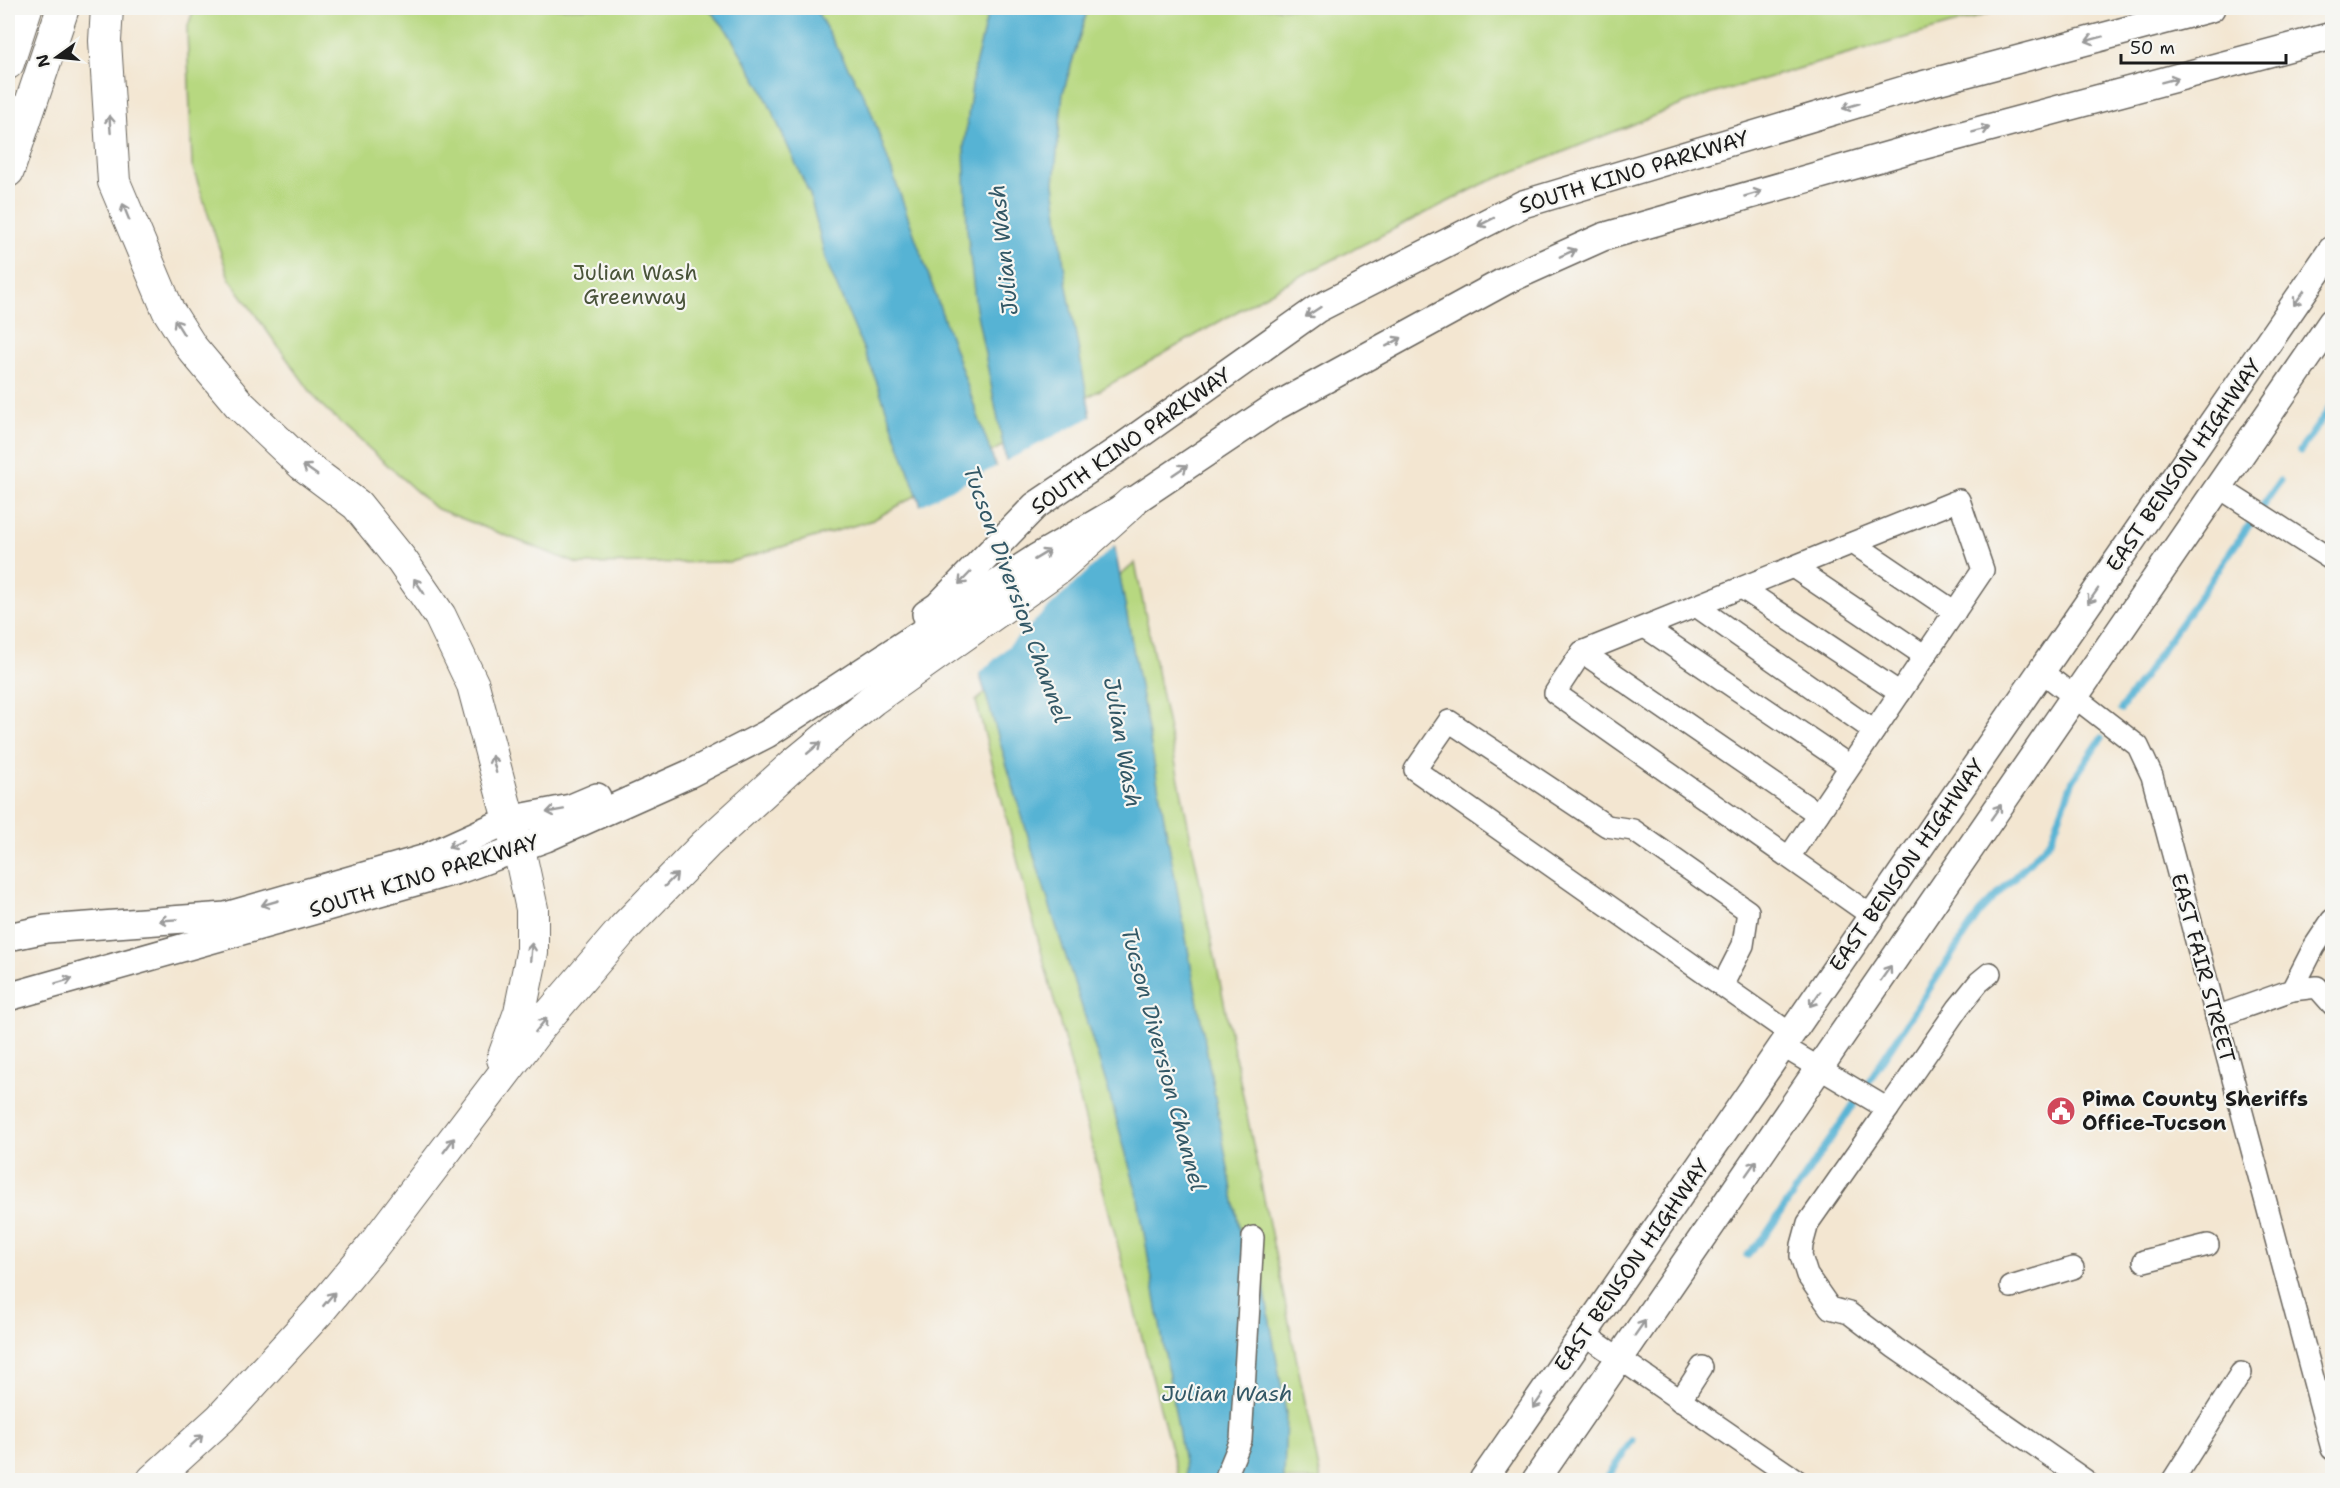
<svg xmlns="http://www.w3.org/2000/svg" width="2340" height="1488" viewBox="0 0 2340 1488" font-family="'Shantell Sans',sans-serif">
<rect width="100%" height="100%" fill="#f6f6f2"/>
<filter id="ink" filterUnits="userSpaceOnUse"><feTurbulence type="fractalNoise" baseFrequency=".0167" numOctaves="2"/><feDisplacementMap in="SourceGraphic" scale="12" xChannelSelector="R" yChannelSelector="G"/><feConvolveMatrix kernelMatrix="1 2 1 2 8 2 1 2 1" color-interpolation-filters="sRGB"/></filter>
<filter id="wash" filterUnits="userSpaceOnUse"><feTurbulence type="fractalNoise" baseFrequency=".008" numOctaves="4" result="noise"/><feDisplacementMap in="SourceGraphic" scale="24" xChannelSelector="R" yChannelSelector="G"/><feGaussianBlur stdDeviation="1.35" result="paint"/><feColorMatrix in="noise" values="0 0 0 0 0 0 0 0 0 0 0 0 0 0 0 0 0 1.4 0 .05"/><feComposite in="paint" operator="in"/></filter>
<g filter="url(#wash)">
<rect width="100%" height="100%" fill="#f3e6d1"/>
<g fill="#b7d880" stroke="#6a7a4e" stroke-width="1.5">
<polygon points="194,8 1986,8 1988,14 1701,97 1483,184 1285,284 873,520 730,562 578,564 435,508 318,402 229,278 192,165 187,29"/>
<polygon points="1135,563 1321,1480 1179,1480 976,701"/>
</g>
<polygon fill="#56b3d4" stroke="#396878" stroke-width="1.5" points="708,8 815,8 868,103 1022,541 976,309 967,229 964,147 974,70 989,8 1088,8 1063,93 1054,183 1066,281 1243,1250 1259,1258 1286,1413 1284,1480 1187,1480 1137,1193 1107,1086 1034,856 970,642 873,372 826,261 810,195 761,87 726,29"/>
<polygon fill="#f3e6d1" points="1093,416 1116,544 977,676 918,507 999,465 1013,505 1004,462"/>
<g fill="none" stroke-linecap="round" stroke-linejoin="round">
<g stroke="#56b3d4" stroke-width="7">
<polyline points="2300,451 2332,405"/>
<polyline points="2121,709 2280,481"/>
<polyline points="1747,1255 1767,1233 1842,1122 1979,913 2051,840 2073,780 2101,739"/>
<polyline points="1606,1480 1632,1440"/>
</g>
</g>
</g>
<g filter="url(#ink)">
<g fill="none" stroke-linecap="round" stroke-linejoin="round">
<g stroke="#67635b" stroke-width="24">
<g id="minor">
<polyline points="2220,488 2332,560"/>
<polyline points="1853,543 1955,612"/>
<polyline points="1793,567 1925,656"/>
<polyline points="1742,588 1900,693"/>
<polyline points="1696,606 1874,731"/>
<polyline points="1645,627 1850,766"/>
<polyline points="1582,652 1818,814"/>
<polyline points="2041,671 2138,746 2152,776 2332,1449"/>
<polyline points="1789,857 1983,570 1959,500 1582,652 1555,693 1872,916"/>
<polyline points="1722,986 1743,945 1748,911 1633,830 1607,826 1449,721 1415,770 1791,1034"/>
<polyline points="2292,990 2317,987 2332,1004"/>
<polyline points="2216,1017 2292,990 2314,947 2332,920"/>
<polyline points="1782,1046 1888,1109 1808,1223 1802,1245 1801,1256 1807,1275 1830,1308 1849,1313 1895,1348 2085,1480"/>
<polyline points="1888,1109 1958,1008 1979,982 1990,973"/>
<polyline points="2144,1261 2208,1245"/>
<polyline points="2011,1287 2073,1268"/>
<polyline points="1584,1334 1796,1480"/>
<polyline points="1680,1401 1702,1367"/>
<polyline points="1227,1474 1241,1440 1253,1237"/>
<polyline points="2173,1480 2241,1373"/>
</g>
</g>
<g stroke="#67635b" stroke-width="30">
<g id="major">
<polyline points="926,614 938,606 1035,506 1118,450 1317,309 1523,204 1907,89 2211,8"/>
<polyline points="8,937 46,929 226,916 423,859 509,820 571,808 597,797"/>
<polyline points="8,997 461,869 546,838 689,774 767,734 1036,558 1131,503 1273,408 1507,280 1603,237 1925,145 2332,36"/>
<polyline points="1483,1480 2332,250"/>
<polyline points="1536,1480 2332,322"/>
</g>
</g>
<g stroke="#67635b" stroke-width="34">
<g id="highway">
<polyline points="107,8 105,41 114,182 168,310 192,348 239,404 302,464 357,505 402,561 440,616 473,685 509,820 519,849 532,909 532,953 520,1012 503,1059"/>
<polyline points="8,63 26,8"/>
<polyline points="8,171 63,8"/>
<polyline points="153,1480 221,1418 318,1312 373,1246 541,1025 624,928 706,844 793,765 872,700 1057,569 1131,503"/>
</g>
</g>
<use href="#minor" stroke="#fff" stroke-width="21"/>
<use href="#major" stroke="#fff" stroke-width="27"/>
<use href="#highway" stroke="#fff" stroke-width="32"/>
</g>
<defs><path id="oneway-shaft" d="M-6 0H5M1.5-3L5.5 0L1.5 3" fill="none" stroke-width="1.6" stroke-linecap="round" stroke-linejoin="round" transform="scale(1.5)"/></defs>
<g stroke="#999">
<use href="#oneway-shaft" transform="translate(2094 39) rotate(165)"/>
<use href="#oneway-shaft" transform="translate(2170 80) rotate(-15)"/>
<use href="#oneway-shaft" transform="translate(1851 106) rotate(163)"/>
<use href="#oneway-shaft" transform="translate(110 124) rotate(-94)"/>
<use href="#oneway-shaft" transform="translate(1981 130) rotate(-15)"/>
<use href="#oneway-shaft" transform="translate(1753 194) rotate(-16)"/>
<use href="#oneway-shaft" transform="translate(126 212) rotate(-112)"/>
<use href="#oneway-shaft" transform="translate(1486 222) rotate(153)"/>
<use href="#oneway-shaft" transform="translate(1568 253) rotate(-24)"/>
<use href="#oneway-shaft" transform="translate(2299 298) rotate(125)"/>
<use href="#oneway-shaft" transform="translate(1313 312) rotate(147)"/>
<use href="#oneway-shaft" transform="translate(179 327) rotate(-122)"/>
<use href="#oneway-shaft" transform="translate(1394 342) rotate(-29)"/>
<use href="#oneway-shaft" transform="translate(310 470) rotate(-145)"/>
<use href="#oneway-shaft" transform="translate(1180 470) rotate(-34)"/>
<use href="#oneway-shaft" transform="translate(1042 555) rotate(-31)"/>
<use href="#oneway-shaft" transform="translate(965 578) rotate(134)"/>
<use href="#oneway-shaft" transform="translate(419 586) rotate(-124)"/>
<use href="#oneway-shaft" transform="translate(2093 596) rotate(125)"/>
<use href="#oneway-shaft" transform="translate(814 748) rotate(-40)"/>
<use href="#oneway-shaft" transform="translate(494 764) rotate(-104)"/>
<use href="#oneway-shaft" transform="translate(555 811) rotate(170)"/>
<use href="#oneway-shaft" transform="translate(1996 812) rotate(-55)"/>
<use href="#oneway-shaft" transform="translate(456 844) rotate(156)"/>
<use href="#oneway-shaft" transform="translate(671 880) rotate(-45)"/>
<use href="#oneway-shaft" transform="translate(270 903) rotate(164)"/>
<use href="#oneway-shaft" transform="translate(168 920) rotate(176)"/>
<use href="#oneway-shaft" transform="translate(531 952) rotate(-85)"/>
<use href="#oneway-shaft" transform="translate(1886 973) rotate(-55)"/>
<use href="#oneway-shaft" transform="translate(64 981) rotate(-16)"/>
<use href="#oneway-shaft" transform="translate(1815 999) rotate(125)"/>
<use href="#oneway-shaft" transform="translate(541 1025) rotate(-51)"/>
<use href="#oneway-shaft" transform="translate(449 1145) rotate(-53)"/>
<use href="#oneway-shaft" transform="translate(1751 1168) rotate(-55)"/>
<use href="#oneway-shaft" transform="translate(329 1299) rotate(-50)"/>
<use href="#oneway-shaft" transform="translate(1640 1328) rotate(-55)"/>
<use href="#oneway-shaft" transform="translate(1538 1401) rotate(125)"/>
<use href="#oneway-shaft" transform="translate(196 1441) rotate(-43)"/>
</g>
</g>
<defs>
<g id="civic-disc" transform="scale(1.5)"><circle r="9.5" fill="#d1495b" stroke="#f6f6f2"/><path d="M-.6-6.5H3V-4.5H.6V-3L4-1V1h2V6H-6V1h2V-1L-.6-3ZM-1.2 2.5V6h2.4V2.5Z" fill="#fff"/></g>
</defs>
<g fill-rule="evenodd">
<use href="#civic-disc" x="2061" y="1111"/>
</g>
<g text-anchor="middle" stroke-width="4.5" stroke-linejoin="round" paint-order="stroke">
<g font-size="21" fill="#1c1c1c" stroke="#f6f6f2">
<text transform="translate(1634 172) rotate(-17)" y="7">SOUTH KINO PARKWAY</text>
<text transform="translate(1131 441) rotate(-35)" y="7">SOUTH KINO PARKWAY</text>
<text transform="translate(2184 465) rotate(-55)" y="7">EAST BENSON HIGHWAY</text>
<text transform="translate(1907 865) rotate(-55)" y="7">EAST BENSON HIGHWAY</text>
<text transform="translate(424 876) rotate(-17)" y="7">SOUTH KINO PARKWAY</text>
<text transform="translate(2203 968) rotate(75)" y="7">EAST FAIR STREET</text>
<text transform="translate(1632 1265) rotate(-55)" y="7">EAST BENSON HIGHWAY</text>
</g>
<g font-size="21" fill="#4a543a" stroke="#f6f6f2">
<text x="635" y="280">Julian Wash<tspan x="635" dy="24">Greenway</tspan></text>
</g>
<g font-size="21" font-weight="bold" fill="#1c1c1c" stroke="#f6f6f2" text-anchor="start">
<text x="2082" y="1106">Pima County Sheriffs<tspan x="2082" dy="24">Office-Tucson</tspan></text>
</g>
<g font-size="22" font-style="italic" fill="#335866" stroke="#f6f6f2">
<text transform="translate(1003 250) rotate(-96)" y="8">Julian Wash</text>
<text transform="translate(1017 594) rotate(70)" y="8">Tucson Diversion Channel</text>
<text transform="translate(1123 742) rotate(80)" y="8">Julian Wash</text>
<text transform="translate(1164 1059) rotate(75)" y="8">Tucson Diversion Channel</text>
<text x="1227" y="1401">Julian Wash</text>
</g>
</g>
<rect width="2340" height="1488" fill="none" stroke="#f6f6f2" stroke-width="30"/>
<g transform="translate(57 57) rotate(255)" stroke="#f6f6f2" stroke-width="4.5" paint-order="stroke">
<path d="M0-4.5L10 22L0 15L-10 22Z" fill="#1c1c1c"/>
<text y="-9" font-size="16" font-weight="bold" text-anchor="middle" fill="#1c1c1c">N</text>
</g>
<path d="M2121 54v9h165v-9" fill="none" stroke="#1c1c1c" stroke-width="3"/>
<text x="2130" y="54" font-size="18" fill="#1c1c1c" stroke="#f6f6f2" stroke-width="4.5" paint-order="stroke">50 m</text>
</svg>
